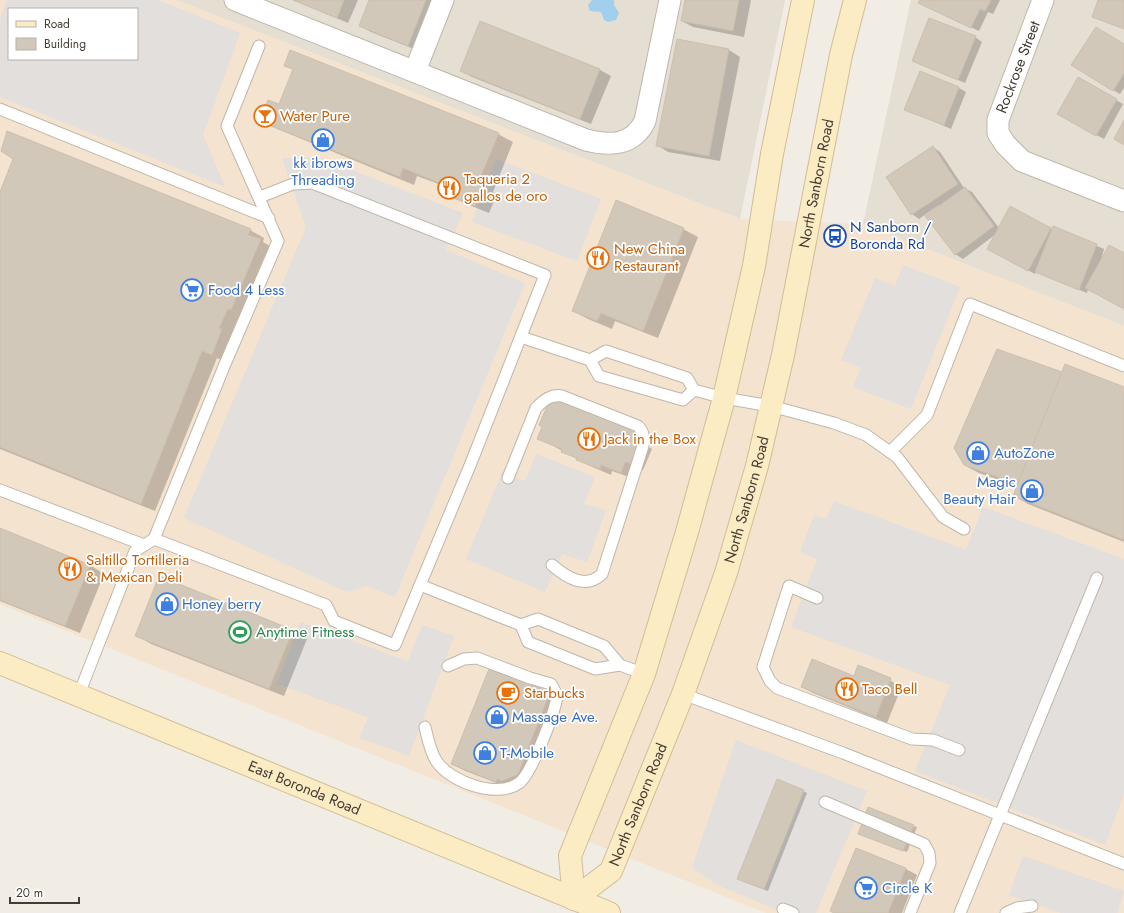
<svg xmlns="http://www.w3.org/2000/svg" width="1124" height="913" viewBox="0 0 1124 913" font-family="Jost,sans-serif">
<rect width="100%" height="100%" fill="#f1ede4"/>
<g fill="#e5ded2">
<polygon points="176,0 785,0 740,219"/>
<polygon points="911,0 1124,0 1124,326 863,224"/>
</g>
<path fill="#f3e3cf" fill-rule="evenodd" d="M 0,0 L 176,0 L 740,219 L 863,224 L 1124,326 L 1124,913 L 766,913 L 0,604 ZM 9,9 L 137,9 L 137,59 L 9,59 Z"/>
<g fill="#e2dfdc" fill-rule="evenodd">
<path d="M 7,0 L 158,0 L 240,33 L 203,135 L 225,187 L 0,97 L 0,19 ZM 9,9 L 137,9 L 137,59 L 9,59 Z"/>
<polygon points="282,158 320,158 463,213 446,250 525,283 395,597 368,586 347,592 184,518 306,227"/>
<polygon points="496,159 601,199 577,261 472,222"/>
<polygon points="903,265 960,287 911,409 853,387 861,368 841,360 875,278 895,286"/>
<polygon points="536,454 595,477 584,504 606,510 587,562 562,554 545,592 466,559 502,472 525,481"/>
<polygon points="834,501 966,550 983,507 1124,559 1124,794 1105,845 915,771 950,685 791,627 817,559 800,552 814,515 826,519"/>
<polygon points="300,622 408,661 422,625 454,636 409,756 360,738 368,717 277,684"/>
<polygon points="736,740 867,791 816,913 785,913 717,885 692,867"/>
<polygon points="1023,856 1124,891 1117,913 1061,913 1009,895"/>
</g>
<polygon fill="#a2d0ec" points="592,0 614,0 614,5 619,13 616,20 608,22 604,20 601,12 590,11 588,5"/>
<g fill="#0003">
<polygon points="293,0 358,0 348,23"/>
<polygon points="370,0 440,0 419,51 371,32 360,26"/>
<polygon points="686,0 751,0 744,37 693,27 682,21"/>
<polygon points="921,0 1000,0 993,14 988,12 979,31 927,7"/>
<polygon points="1099,0 1124,0 1124,29 1093,16"/>
<polygon points="480,22 600,70 611,76 591,124 472,77 461,71"/>
<polygon points="975,37 982,42 965,83 913,61"/>
<polygon points="678,41 729,50 740,57 720,161 668,152 657,145"/>
<polygon points="1124,45 1124,88 1120,94 1113,90"/>
<polygon points="285,65 498,134 513,142 493,192 497,194 489,213 469,205 454,197 457,191 417,176 414,185 275,128 261,120 280,106 294,70"/>
<polygon points="1078,78 1123,104 1104,139 1058,114"/>
<polygon points="959,88 966,92 951,129 906,109"/>
<polygon points="933,147 940,152 964,188 972,192 999,228 1011,207 1053,230 1054,227 1104,249 1101,260 1124,254 1124,308 1088,289 1087,293 1036,272 1035,274 995,253 996,234 963,259 955,254 939,205 919,219 912,214"/>
<polygon points="0,194 250,230 264,238 263,242 275,249 226,362 217,358 155,511 0,449"/>
<polygon points="683,229 698,237 658,338 615,321 612,329 588,319 573,311"/>
<polygon points="1063,373 1124,388 1124,542 1028,504 1014,496 1018,487 979,473 964,465"/>
<polygon points="637,431 645,445 652,449 643,470 636,468 632,478 612,471 611,475 588,465 539,438"/>
<polygon points="0,529 90,565 104,574 80,633 0,601"/>
<polygon points="292,631 307,639 284,696 151,644 136,635"/>
<polygon points="859,667 902,686 887,723 813,693 802,687 855,677"/>
<polygon points="503,675 519,678 529,685 560,699 528,779 507,787 463,770 452,764"/>
<polygon points="803,791 807,793 768,891 742,881"/>
<polygon points="913,826 917,827 907,852 863,835"/>
<polygon points="857,849 906,869 917,875 902,913 835,913"/>
</g>
<g fill="#d2c8ba" stroke="#ccbfad">
<polygon points="293,0 344,0 337,18"/>
<polygon points="369,0 426,0 408,46 359,26"/>
<polygon points="685,0 739,0 733,31 681,21"/>
<polygon points="920,0 991,0 985,11 980,9 971,28 918,3"/>
<polygon points="1098,0 1124,0 1124,29 1092,17"/>
<polygon points="929,18 976,36 958,80 912,61"/>
<polygon points="480,21 600,69 580,119 460,71"/>
<polygon points="1096,27 1124,44 1124,73 1113,91 1071,65"/>
<polygon points="677,39 729,49 709,156 656,146"/>
<polygon points="290,50 499,133 478,183 483,185 475,206 453,198 456,190 403,168 400,177 259,121 268,100 279,104 293,69 284,66"/>
<polygon points="920,71 959,87 944,125 904,110"/>
<polygon points="1078,77 1117,99 1096,136 1057,114"/>
<polygon points="1124,120 1124,145 1114,139"/>
<polygon points="7,131 251,229 248,235 261,239 231,310 228,309 219,328 222,329 212,355 202,351 141,504 0,447 0,192 13,159 1,151"/>
<polygon points="933,146 958,184 911,215 886,177"/>
<polygon points="965,187 994,226 955,255 925,216"/>
<polygon points="616,200 684,228 643,331 601,313 597,321 572,311"/>
<polygon points="1010,206 1051,228 1028,271 987,249"/>
<polygon points="1053,226 1097,244 1079,290 1035,272"/>
<polygon points="1109,245 1124,253 1124,309 1085,288"/>
<polygon points="997,349 1062,372 1018,484 964,465 954,448"/>
<polygon points="1065,364 1124,387 1124,540 1013,496"/>
<polygon points="554,397 637,430 634,438 642,441 632,464 625,462 621,473 601,465 600,469 576,460 577,458 561,452 562,449 537,439 542,427 539,425 548,404 551,405"/>
<polygon points="0,528 90,565 65,626 0,600"/>
<polygon points="159,576 293,630 269,689 135,636"/>
<polygon points="812,659 854,676 858,665 891,678 876,717 801,687"/>
<polygon points="489,669 502,674 504,671 519,677 518,680 550,692 518,774 502,781 497,779 496,782 451,764"/>
<polygon points="777,779 804,790 764,889 737,879"/>
<polygon points="868,807 914,825 903,851 858,834"/>
<polygon points="856,848 906,868 888,913 834,913 830,911"/>
</g>
<g fill="none" stroke-linecap="round" stroke-linejoin="round">
<g stroke="#bfb7aa" stroke-width="13">
<g id="service">
<polyline points="0,109 269,218"/>
<polyline points="521,337 590,360 599,376 683,400 694,390"/>
<polyline points="590,360 606,351 687,378 694,390 724,398 771,406 834,423 866,435 897,457 943,517 964,529"/>
<polyline points="890,452 927,415 970,304 1124,366"/>
<path d="M 508,478 L 536,408 C 544,400 551,394 562,396 L 638,426 C 644,432 644,438 643,446 L 602,574 C 585,590 566,577 552,565"/>
<polyline points="0,490 144,545"/>
<polyline points="154,539 326,605 334,621 395,645 471,463 545,275 312,183 293,184 260,197"/>
<polyline points="420,585 521,625 528,642 595,669 620,665"/>
<polyline points="817,598 789,586 763,667 770,681 777,688 912,739 933,740 959,750"/>
<polyline points="521,625 538,619 604,646 620,665 644,674"/>
<polyline points="79,694 135,551 154,539 225,364 278,241 227,126 259,46"/>
<polyline points="683,694 843,753 1124,864"/>
<path d="M 425,727 C 428,739 430,752 437,762 C 451,782 497,799 519,783 C 531,775 556,710 557,695 L 551,684 L 530,678 L 477,658 L 464,659 L 448,666"/>
<polyline points="825,802 924,844 929,853 930,863 910,913"/>
<polyline points="783,909 793,913"/>
<polyline points="960,913 1097,578"/>
<polyline points="1006,913 1017,908 1032,906"/>
</g>
</g>
<g stroke="#bfb7aa" stroke-width="23">
<g id="minor">
<path d="M 235,0 L 586,140 C 610,146 633,146 645,121 L 670,0"/>
<polyline points="1043,0 998,120 998,133 1005,144 1022,161 1124,201"/>
<polyline points="415,71 443,0"/>
</g>
</g>
<g stroke="#cfbe95" stroke-width="24">
<g id="secondary">
<path id="s1" d="M 0,663 L 609,913"/>
<path id="s2" d="M 574,899 L 611,871 L 683,694 L 726,573 L 757,466 L 783,355 L 841,55 L 855,0"/>
<polyline points="574,899 570,856 644,674 687,532 724,398 754,266 772,154 803,0"/>
</g>
</g>
<use href="#service" stroke="#fff" stroke-width="11"/>
<use href="#minor" stroke="#fff" stroke-width="21"/>
<use href="#secondary" stroke="#fcecc3" stroke-width="22"/>
</g>
<defs>
<g id="bar-ring" transform="scale(1.15)"><circle r="9.5" fill="#fff" stroke="#e8710a" stroke-width="1.5"/><path d="M-6-5H6L.8 .8V4.5H3.5V6h-7V4.5H-.8V.8Z" fill="#e8710a"/></g>
<g id="shop-ring" transform="scale(1.15)"><circle r="9.5" fill="#fff" stroke="#3f7fe0" stroke-width="1.5"/><path d="M-5-2.5h2.3a2.7 3.5 0 0 1 5.4 0H5L5.5 6h-11ZM-1.5-2.5h3a1.5 2.3 0 0 0-3 0Z" fill="#3f7fe0"/></g>
<g id="restaurant-ring" transform="scale(1.15)"><circle r="9.5" fill="#fff" stroke="#e8710a" stroke-width="1.5"/><path d="M-5-6h1v4h1v-4h1v4h1v-4h1v5L-1.5 .5V6h-2V.5L-5-1ZM5-6V6H3V1.5H1.5Q1.5-4 5-6Z" fill="#e8710a"/></g>
<g id="bus-ring" transform="scale(1.15)"><circle r="9.5" fill="#fff" stroke="#1a4fb4" stroke-width="1.5"/><path d="M-5-6H5V4H4V6H2V4H-2V6H-4V4H-5ZM-3.5-4V0h7V-4ZM-3.5 1.2v1.5H-2V1.2ZM2 1.2v1.5H3.5V1.2Z" fill="#1a4fb4"/></g>
<g id="supermarket-ring" transform="scale(1.15)"><circle r="9.5" fill="#fff" stroke="#3f7fe0" stroke-width="1.5"/><path d="M-6-5.5h2.5l.6 2H6L4.5 2H-2.5L-4.4-4H-6ZM-1.5 3.2a1.3 1.3 0 1 0 .1 0ZM3 3.2a1.3 1.3 0 1 0 .1 0Z" fill="#3f7fe0"/></g>
<g id="stadium-ring" transform="scale(1.15)"><circle r="9.5" fill="#fff" stroke="#2e9e5b" stroke-width="1.5"/><path d="M0-5a6.5 5 0 1 0 0 10a6.5 5 0 1 0 0-10ZM-3.5-1.8h7v3.6h-7Z" fill="#2e9e5b"/></g>
<g id="cafe-ring" transform="scale(1.15)"><circle r="9.5" fill="#fff" stroke="#e8710a" stroke-width="1.5"/><path d="M-5.5-4.5H6V0H3Q3 3.5 0 3.5H-2.5Q-5.5 3.5-5.5 0ZM3-3.2v2h1.7v-2ZM-6 4.5H4V6H-6Z" fill="#e8710a"/></g>
</defs>
<g fill-rule="evenodd">
<use href="#bar-ring" x="265" y="116"/>
<use href="#shop-ring" x="323" y="140"/>
<use href="#restaurant-ring" x="449" y="188"/>
<use href="#bus-ring" x="835" y="236"/>
<use href="#restaurant-ring" x="598" y="258"/>
<use href="#supermarket-ring" x="192" y="290"/>
<use href="#restaurant-ring" x="589" y="439"/>
<use href="#shop-ring" x="978" y="453"/>
<use href="#shop-ring" x="1032" y="491"/>
<use href="#restaurant-ring" x="70" y="569"/>
<use href="#shop-ring" x="167" y="604"/>
<use href="#stadium-ring" x="240" y="632"/>
<use href="#restaurant-ring" x="847" y="689"/>
<use href="#cafe-ring" x="508" y="693"/>
<use href="#shop-ring" x="497" y="717"/>
<use href="#shop-ring" x="485" y="753"/>
<use href="#supermarket-ring" x="866" y="888"/>
</g>
<g text-anchor="middle" stroke-width="3.5" stroke-linejoin="round" paint-order="stroke">
<g font-size="15" fill="#433c34" stroke="#fff">
<text transform="translate(1018 67) rotate(-69)" y="5">Rockrose Street</text>
<text dy="5" stroke="none"><textPath href="#s2" startOffset="766">North Sanborn Road</textPath></text>
<text dy="5" stroke="none"><textPath href="#s2" startOffset="442">North Sanborn Road</textPath></text>
<text dy="5" stroke="none"><textPath href="#s1" startOffset="329">East Boronda Road</textPath></text>
<text dy="5" stroke="none"><textPath href="#s2" startOffset="118">North Sanborn Road</textPath></text>
</g>
<g font-size="15" fill="#c56008" stroke="#fff" text-anchor="start">
<text x="280" y="121">Water Pure</text>
<text x="464" y="184">Taqueria 2<tspan x="464" dy="17">gallos de oro</tspan></text>
<text x="614" y="254">New China<tspan x="614" dy="17">Restaurant</tspan></text>
<text x="604" y="444">Jack in the Box</text>
<text x="86" y="565">Saltillo Tortilleria<tspan x="86" dy="17">&amp; Mexican Deli</tspan></text>
<text x="862" y="694">Taco Bell</text>
<text x="524" y="698">Starbucks</text>
</g>
<g font-size="15" fill="#366cbe" stroke="#fff" text-anchor="start">
<text x="323" y="168" text-anchor="middle">kk ibrows<tspan x="323" dy="17">Threading</tspan></text>
<text x="208" y="295">Food 4 Less</text>
<text x="994" y="458">AutoZone</text>
<text x="1016" y="487" text-anchor="end">Magic<tspan x="1016" dy="17">Beauty Hair</tspan></text>
<text x="182" y="609">Honey berry</text>
<text x="512" y="722">Massage Ave.</text>
<text x="500" y="758">T-Mobile</text>
<text x="882" y="893">Circle K</text>
</g>
<g font-size="15" fill="#164399" stroke="#fff" text-anchor="start">
<text x="850" y="232">N Sanborn /<tspan x="850" dy="17">Boronda Rd</tspan></text>
</g>
<g font-size="15" fill="#27864d" stroke="#fff" text-anchor="start">
<text x="256" y="637">Anytime Fitness</text>
</g>
</g>
<rect x="8" y="8" width="130" height="52" fill="#ffffff" stroke="#b4b1ae"/>
<rect x="16" y="21" width="20" height="6" fill="#fcecc3" stroke="#b4b1ae"/>
<text x="44" y="28" font-size="12" fill="#433c34">Road</text>
<rect x="16" y="38" width="20" height="12" fill="#d2c8ba" stroke="#b4b1ae"/>
<text x="44" y="48" font-size="12" fill="#433c34">Building</text>
<path d="M10 897v6h69v-6" fill="none" stroke="#433c34" stroke-width="2"/>
<text x="16" y="897" font-size="12" fill="#433c34" stroke="#ffffff" stroke-width="3" paint-order="stroke">20 m</text>
</svg>
